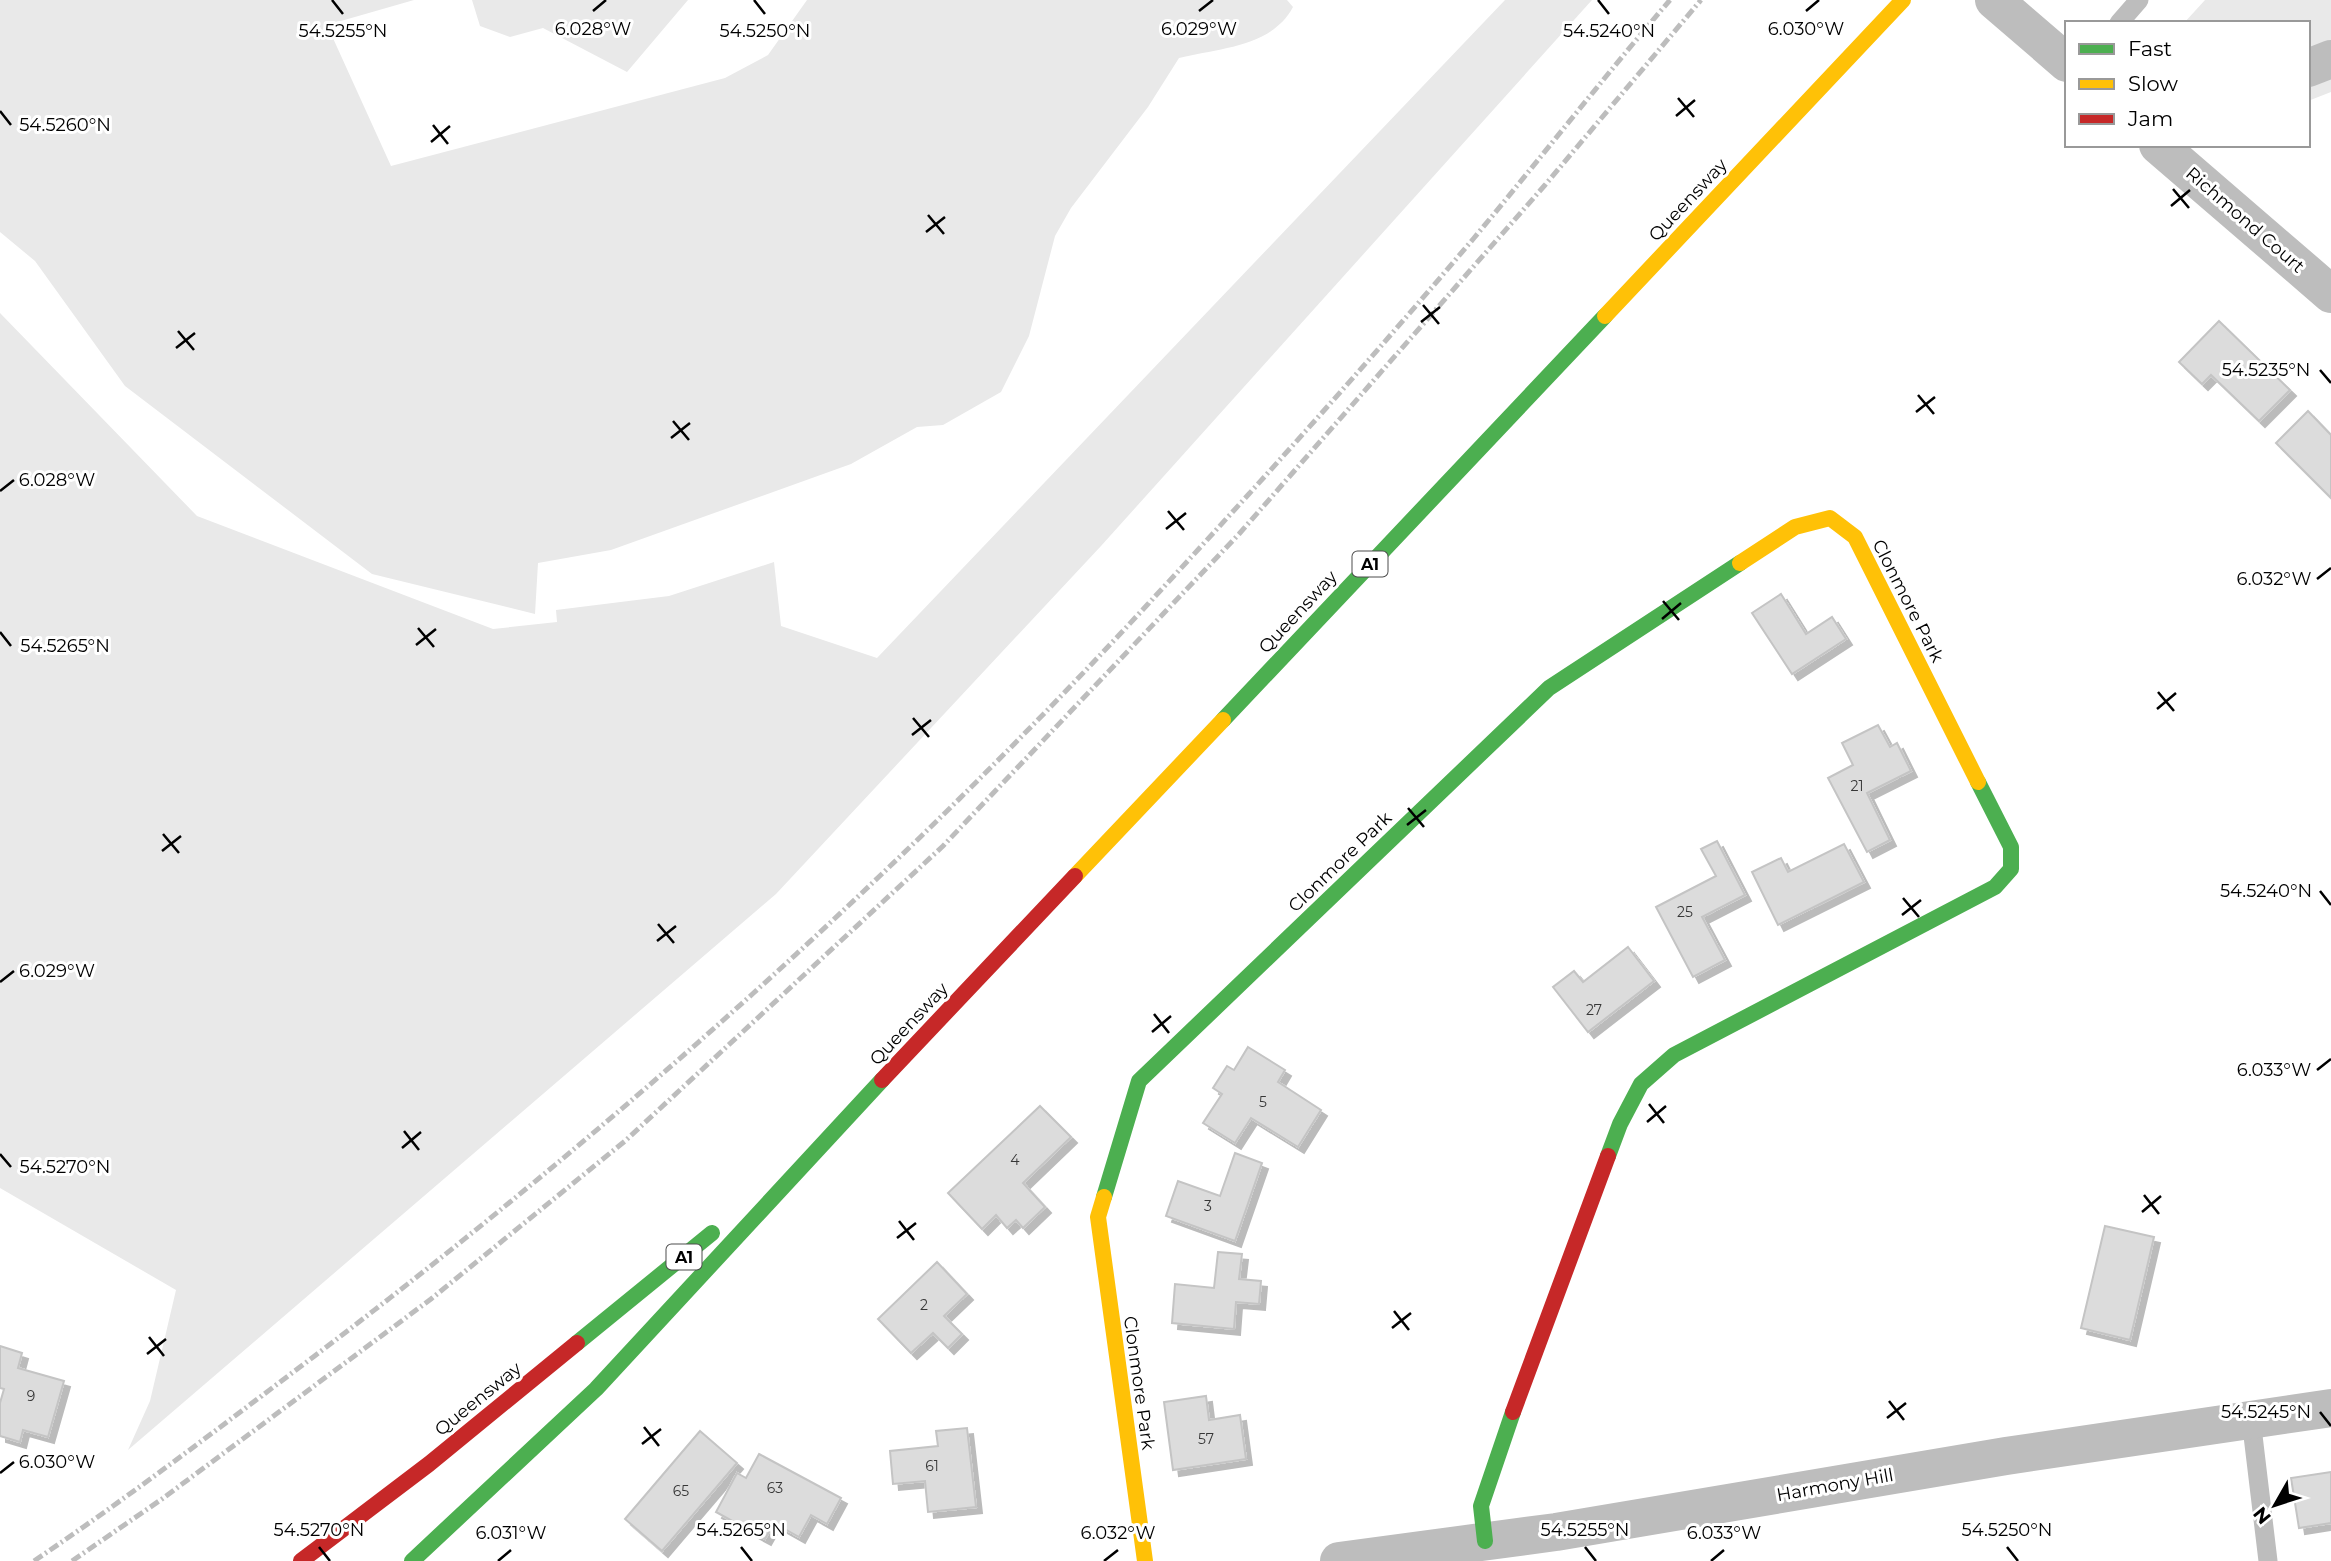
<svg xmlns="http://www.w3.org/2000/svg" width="2331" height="1561" viewBox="0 0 2331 1561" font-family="Montserrat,sans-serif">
<defs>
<filter id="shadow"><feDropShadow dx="6" dy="6" stdDeviation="0" flood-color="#0004"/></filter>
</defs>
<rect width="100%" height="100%" fill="#fff"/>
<g fill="#e9e9e9">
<path d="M 0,0 L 414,0 L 327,25 L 391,166 L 725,78 L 768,55 L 807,0 L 1287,0 L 1293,7 C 1272,47 1219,48 1179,58 L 1148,107 L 1071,208 L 1055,236 L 1029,336 L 1001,392 L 943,425 L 917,427 L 851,464 L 611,550 L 538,563 L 535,614 L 372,574 L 125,386 L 35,261 L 0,232 Z"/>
<polygon points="472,0 688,0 627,72 543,28 510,37 480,26"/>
<polygon points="1505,0 1592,0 1101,546 776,894 128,1450 150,1401 176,1290 0,1188 0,313 197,516 493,629 557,622 556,610 669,596 774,562 781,626 877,658"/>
<polygon points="2205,0 2331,0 2331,92 2308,101 2308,23 2184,23"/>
</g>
<g fill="#dcdcdc" stroke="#c4c4c4" stroke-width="2" filter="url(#shadow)">
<polygon points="2219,321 2290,390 2259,421 2211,375 2202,384 2179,362"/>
<polygon points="2308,411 2331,435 2331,498 2276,443"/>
<polygon points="1781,594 1806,634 1832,617 1846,639 1792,674 1752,613"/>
<polygon points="1878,725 1890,747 1897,743 1911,771 1867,793 1890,840 1867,852 1828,778 1853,765 1842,743"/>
<polygon points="1717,841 1745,895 1702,917 1725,960 1693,977 1656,907 1716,876 1701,849"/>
<polygon points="1844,844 1864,882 1778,925 1752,872 1781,858 1788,872"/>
<polygon points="1628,947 1654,981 1588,1032 1553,987 1574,971 1583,982"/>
<polygon points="1248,1047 1285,1070 1278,1082 1321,1110 1298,1147 1251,1118 1235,1143 1203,1123 1222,1094 1213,1088 1227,1066 1234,1070"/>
<polygon points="1040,1106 1071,1137 1023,1183 1045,1207 1023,1228 1016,1220 1007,1228 996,1215 982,1229 948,1193"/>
<polygon points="1235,1153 1262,1163 1235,1241 1166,1216 1178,1181 1220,1196"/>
<polygon points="2105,1226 2154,1237 2130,1340 2081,1328"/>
<polygon points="1218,1252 1242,1254 1239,1279 1261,1281 1259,1304 1236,1302 1234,1329 1172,1323 1175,1284 1214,1288"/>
<polygon points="937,1262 967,1294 944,1316 962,1334 948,1348 933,1333 911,1353 878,1319"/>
<polygon points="0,1346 22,1353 18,1368 64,1381 48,1437 23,1430 20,1442 0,1436 0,1403 4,1389 0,1388"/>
<polygon points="1206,1396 1209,1420 1240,1415 1246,1459 1173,1470 1164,1402"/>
<polygon points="967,1428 976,1507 928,1512 925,1481 893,1484 890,1451 938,1446 936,1431"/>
<polygon points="700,1431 737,1463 662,1551 625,1519"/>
<polygon points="759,1454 841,1498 827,1524 811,1515 799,1537 774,1523 765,1539 716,1512 737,1473 746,1478"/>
<polygon points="2331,1472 2331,1523 2299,1528 2291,1478"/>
</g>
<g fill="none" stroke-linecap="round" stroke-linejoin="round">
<g stroke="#bdbdbd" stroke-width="19">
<polyline points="2119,23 2139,0"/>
<polyline points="2251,1419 2268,1561"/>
</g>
<g stroke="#bdbdbd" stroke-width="38">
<polyline points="1994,0 2067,63"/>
<polyline points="2308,68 2331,59"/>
<polyline points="2158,145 2331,294"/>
<polyline points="1339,1561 1556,1532 2006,1456 2331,1408"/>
</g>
<g stroke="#4caf50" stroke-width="16">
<polyline points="1223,720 1605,316"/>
<polyline points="1608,1156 1620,1124 1641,1084 1674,1055 1995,887 2011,869 2011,847 1978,782"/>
<polyline points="1104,1197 1139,1081 1549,688 1740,563"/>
<polyline points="577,1343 712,1233"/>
<polyline points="1485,1541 1481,1506 1513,1412"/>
<polyline points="412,1561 596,1389 882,1080"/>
</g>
<g stroke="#ffc107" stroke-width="16">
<polyline points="1605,316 1903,0"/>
<polyline points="1740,563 1795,527 1830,518 1855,537 1978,782"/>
<polyline points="1075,876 1223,720"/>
<polyline points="1104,1197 1098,1217 1145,1561"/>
</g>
<g stroke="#c62828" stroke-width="16">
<polyline points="882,1080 1075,876"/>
<polyline points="1513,1412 1608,1156"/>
<polyline points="301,1561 429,1464 577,1343"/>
</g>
<g stroke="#bdbdbd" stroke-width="5" stroke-dasharray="10 3.5 2 3.5" stroke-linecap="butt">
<path d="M 34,1561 C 123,1501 207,1437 292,1373 C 599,1142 887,886 1148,604 C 1259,484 1369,362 1474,238 C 1540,159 1603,78 1670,0"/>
<polyline points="72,1561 162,1499 431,1299 625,1141 943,846 1239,534 1545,185 1701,0"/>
</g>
</g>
<path fill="none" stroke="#000" stroke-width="2.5" d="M 332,0 L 343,14M 754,0 L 765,14M 1598,0 L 1609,14M 593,11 L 606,0M 1199,11 L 1213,0M 1806,11 L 1819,0M 1678,98 L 1694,117M 0,111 L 11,125M 1676,116 L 1695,100M 433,125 L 448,144M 431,142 L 450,126M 2173,189 L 2189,208M 2171,206 L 2190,190M 928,215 L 944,234M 926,232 L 945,217M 1423,305 L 1439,324M 1421,322 L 1440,307M 178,331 L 194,350M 176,348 L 195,333M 2320,370 L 2331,383M 1918,395 L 1934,414M 1916,412 L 1935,397M 673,421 L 689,440M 671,438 L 690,423M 0,491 L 14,480M 1168,511 L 1184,530M 1166,529 L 1186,513M 2317,579 L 2331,568M 1663,601 L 1679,620M 1662,619 L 1681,603M 418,628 L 434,647M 0,632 L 11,646M 416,645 L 436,629M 2158,692 L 2174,711M 2157,709 L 2176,693M 913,718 L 929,737M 912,735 L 931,720M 1408,808 L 1424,827M 1407,825 L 1426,810M 163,834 L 179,853M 162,851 L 181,836M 2320,891 L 2331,905M 1903,898 L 1919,917M 1902,915 L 1921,900M 658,924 L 674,943M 657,941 L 676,926M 0,982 L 14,971M 1154,1014 L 1169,1033M 1152,1032 L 1171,1016M 2317,1070 L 2331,1059M 1649,1104 L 1664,1123M 1647,1122 L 1666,1106M 404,1131 L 419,1150M 402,1148 L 421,1132M 0,1154 L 11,1167M 2144,1195 L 2159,1214M 2142,1212 L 2161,1196M 899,1221 L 914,1240M 897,1238 L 916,1223M 1394,1311 L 1409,1330M 1392,1328 L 1411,1313M 149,1337 L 164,1356M 147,1354 L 166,1339M 1889,1401 L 1904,1420M 2320,1412 L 2331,1426M 1887,1418 L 1906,1403M 644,1427 L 659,1446M 642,1444 L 661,1429M 0,1473 L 14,1462M 319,1547 L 330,1561M 741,1547 L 752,1561M 1585,1547 L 1596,1561M 2007,1547 L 2018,1561M 498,1561 L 511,1550M 1104,1561 L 1118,1550M 1711,1561 L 1724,1550"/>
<g text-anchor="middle" stroke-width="6" stroke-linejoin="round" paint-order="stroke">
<g font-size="14" fill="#373737">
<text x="1857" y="791">21</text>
<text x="1685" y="917">25</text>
<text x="1594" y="1015">27</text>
<text x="1263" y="1107">5</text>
<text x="1015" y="1165">4</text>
<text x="1208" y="1211">3</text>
<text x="924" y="1310">2</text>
<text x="31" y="1401">9</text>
<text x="1206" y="1444">57</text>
<text x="932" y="1471">61</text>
<text x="775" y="1493">63</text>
<text x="681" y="1496">65</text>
</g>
<g fill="#fff" stroke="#4c4c4c" stroke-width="2">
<rect x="1352.5" y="551.5" width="35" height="25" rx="5"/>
<rect x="666.5" y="1244.5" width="35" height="25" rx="5"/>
</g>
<g font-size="16" font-weight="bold" fill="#000">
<text x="1370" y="570">A1</text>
<text x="684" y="1263">A1</text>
</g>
<g font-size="18" fill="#000" stroke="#fff">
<text transform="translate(1688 200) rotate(-47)" y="6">Queensway</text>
<text transform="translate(2245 220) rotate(41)" y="6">Richmond Court</text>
<text transform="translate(1908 601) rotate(63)" y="6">Clonmore Park</text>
<text transform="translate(1298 612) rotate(-47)" y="6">Queensway</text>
<text transform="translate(1340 862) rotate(-44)" y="6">Clonmore Park</text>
<text transform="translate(909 1024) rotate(-47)" y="6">Queensway</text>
<text transform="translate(1139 1383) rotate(82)" y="6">Clonmore Park</text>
<text transform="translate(478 1399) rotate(-39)" y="6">Queensway</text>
<text transform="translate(1835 1485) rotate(-10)" y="6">Harmony Hill</text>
</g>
</g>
<g font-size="18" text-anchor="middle" fill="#000" stroke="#fff" stroke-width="6" stroke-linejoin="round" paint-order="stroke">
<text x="593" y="35">6.028°W</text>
<text x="1199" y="35">6.029°W</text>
<text x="1806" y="35">6.030°W</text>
<text x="343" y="37">54.5255°N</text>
<text x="765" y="37">54.5250°N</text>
<text x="1609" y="37">54.5240°N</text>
<text x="65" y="131">54.5260°N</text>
<text x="2266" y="376">54.5235°N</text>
<text x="57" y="486">6.028°W</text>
<text x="2274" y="585">6.032°W</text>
<text x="65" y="652">54.5265°N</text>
<text x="2266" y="897">54.5240°N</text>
<text x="57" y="977">6.029°W</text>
<text x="2274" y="1076">6.033°W</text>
<text x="65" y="1173">54.5270°N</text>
<text x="2266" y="1418">54.5245°N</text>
<text x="57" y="1468">6.030°W</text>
<text x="319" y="1536">54.5270°N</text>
<text x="741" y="1536">54.5265°N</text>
<text x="1585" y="1536">54.5255°N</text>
<text x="2007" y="1536">54.5250°N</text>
<text x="511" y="1539">6.031°W</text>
<text x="1118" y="1539">6.032°W</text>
<text x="1724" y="1539">6.033°W</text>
</g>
<rect x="2065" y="21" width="245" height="126" fill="#ffffff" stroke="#999999" stroke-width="2"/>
<rect x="2079" y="44" width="35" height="10" fill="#4caf50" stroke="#999999" stroke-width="2"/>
<text x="2128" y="56" font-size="21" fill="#000000">Fast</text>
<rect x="2079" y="79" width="35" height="10" fill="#ffc107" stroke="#999999" stroke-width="2"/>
<text x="2128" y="91" font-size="21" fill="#000000">Slow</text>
<rect x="2079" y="114" width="35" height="10" fill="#c62828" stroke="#999999" stroke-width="2"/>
<text x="2128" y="126" font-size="21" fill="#000000">Jam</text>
<g transform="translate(2275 1505) rotate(231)" stroke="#ffffff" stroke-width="5" paint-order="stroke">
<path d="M0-5L12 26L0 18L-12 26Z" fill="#000000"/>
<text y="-10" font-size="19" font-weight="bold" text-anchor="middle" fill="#000000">N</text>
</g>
</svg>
